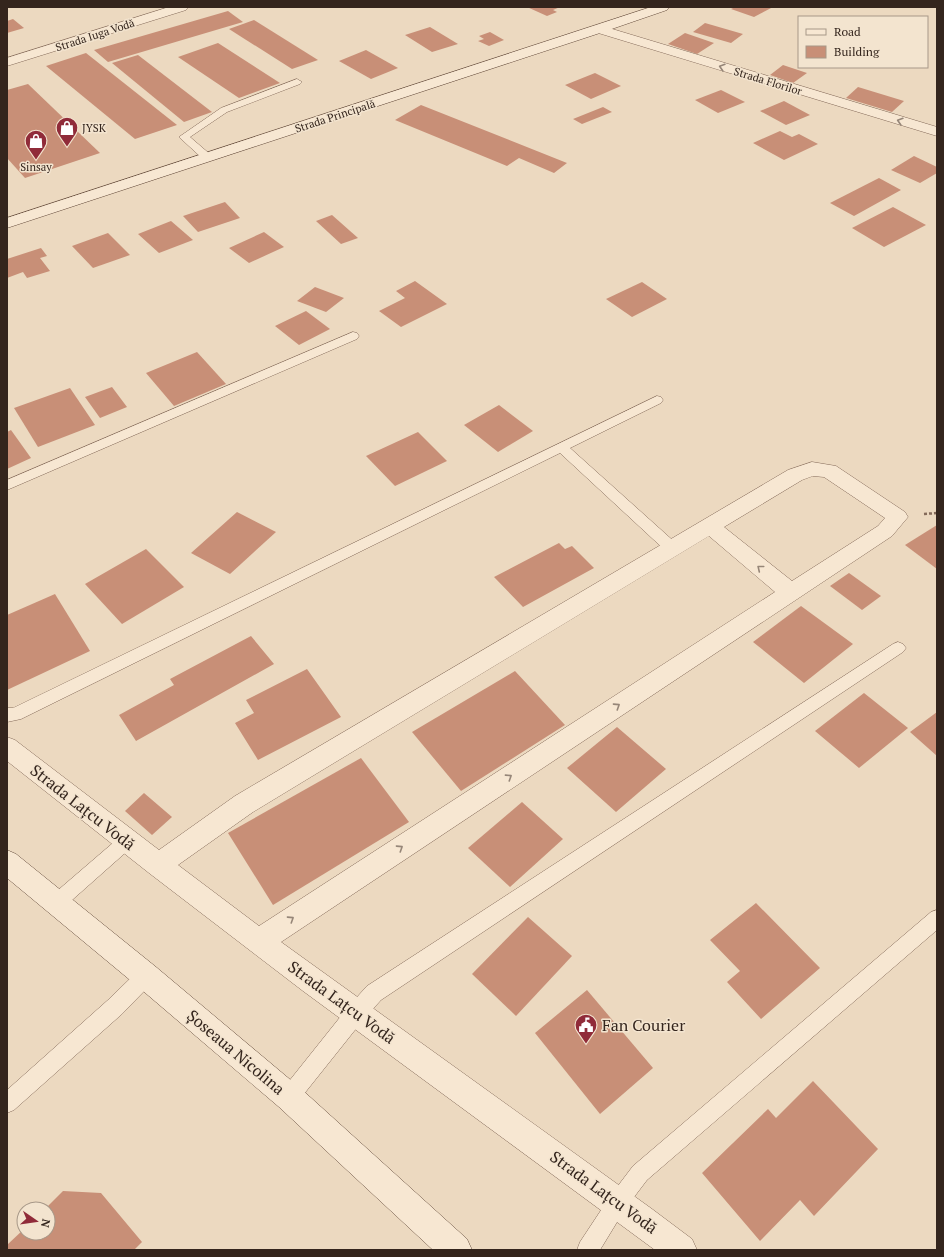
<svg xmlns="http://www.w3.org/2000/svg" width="944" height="1257" viewBox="0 0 944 1257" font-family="'PT Serif',serif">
<rect width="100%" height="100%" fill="#ecd9c0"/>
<g fill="#c88f77">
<polygon points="527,7 560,7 553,10 557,12 547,16"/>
<polygon points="735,7 773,7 754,17 731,9"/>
<polygon points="228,11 243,22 108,62 94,50"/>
<polygon points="13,19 24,28 7,33 7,21"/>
<polygon points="254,20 318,60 292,69 229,29"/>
<polygon points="705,23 743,34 731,43 693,32"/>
<polygon points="430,27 458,44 432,52 405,35"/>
<polygon points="490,32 504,40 489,46 478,41 484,39 479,36"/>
<polygon points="685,33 714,43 697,54 668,44"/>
<polygon points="218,43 280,83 239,98 178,57"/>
<polygon points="366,50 398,68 371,79 339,61"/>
<polygon points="86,53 177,125 135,139 46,66"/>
<polygon points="138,55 212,112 184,122 112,63"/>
<polygon points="783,65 807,73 793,83 770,75"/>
<polygon points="595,73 621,86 591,99 565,85"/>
<polygon points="28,84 100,153 25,178 7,158 7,90"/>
<polygon points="858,87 904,101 892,112 846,98"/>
<polygon points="721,90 745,102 718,113 695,100"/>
<polygon points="784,101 810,115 786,125 760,111"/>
<polygon points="421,105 567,163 554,173 519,158 507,166 395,120"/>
<polygon points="603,107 612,112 582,124 573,119"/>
<polygon points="780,131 792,137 799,134 818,144 784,160 753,143"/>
<polygon points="914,156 937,167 937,173 920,183 891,170"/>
<polygon points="879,178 901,190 854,216 830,203"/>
<polygon points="225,202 240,218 198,232 183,216"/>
<polygon points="893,207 926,225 884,247 852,228"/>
<polygon points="332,215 358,238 341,244 316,221"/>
<polygon points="171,221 193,240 159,253 138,234"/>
<polygon points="264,232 284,247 249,263 229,248"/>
<polygon points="108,233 130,255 93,268 72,246"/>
<polygon points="41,248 47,256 40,258 50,271 27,278 23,272 7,278 7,259"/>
<polygon points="415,281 447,304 401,327 379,311 405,298 396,291"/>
<polygon points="642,282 667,299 632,317 606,299"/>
<polygon points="315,287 344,298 326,312 297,301"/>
<polygon points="306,311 330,329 299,345 275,326"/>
<polygon points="197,352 226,384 174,406 146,373"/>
<polygon points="112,387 127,407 100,418 85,397"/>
<polygon points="70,388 95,425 38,447 14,408"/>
<polygon points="499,405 533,431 498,452 464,425"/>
<polygon points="11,430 31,458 7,469 7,432"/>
<polygon points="418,432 447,461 395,486 366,456"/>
<polygon points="237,512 276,532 230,574 191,553"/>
<polygon points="937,525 937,569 905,545"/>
<polygon points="559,543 565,549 572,546 594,568 523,607 494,577"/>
<polygon points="146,549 184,587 122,624 85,584"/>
<polygon points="849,573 881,596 862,610 830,586"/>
<polygon points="55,594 90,651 7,690 7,615"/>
<polygon points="801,606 853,644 804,683 753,642"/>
<polygon points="251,636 274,664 136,741 119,715 174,685 170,679"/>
<polygon points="307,669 341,717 258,760 235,723 254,713 246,700"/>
<polygon points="515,671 565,725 461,791 412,732"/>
<polygon points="864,693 908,728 859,768 815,731"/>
<polygon points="937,712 937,756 910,732"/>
<polygon points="617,727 666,769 616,812 567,768"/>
<polygon points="361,758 409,822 273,905 228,833"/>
<polygon points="144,793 172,817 152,835 125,811"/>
<polygon points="522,802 563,839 510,887 468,848"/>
<polygon points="756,903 820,968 761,1019 727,982 740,971 710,940"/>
<polygon points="528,917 572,956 516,1016 472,974"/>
<polygon points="587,990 653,1068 600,1114 535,1033"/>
<polygon points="813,1081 878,1149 814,1216 800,1200 760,1241 702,1173 768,1109 776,1118"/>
<polygon points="63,1191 101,1193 142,1242 134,1250 7,1250 7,1245 24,1229 24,1233 48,1233 48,1209 45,1209"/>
</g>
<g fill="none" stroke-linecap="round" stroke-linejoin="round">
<g stroke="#846a59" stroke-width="1">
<g id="lane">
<polygon points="297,79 302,82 300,84 227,112 190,137 211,155 212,157 211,159 203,159 179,137 221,108"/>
<polygon points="353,332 357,333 359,336 357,339 7,490 7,480"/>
<polygon points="657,396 661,397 663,400 661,403 570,448 678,545 680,549 678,553 673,554 668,553 560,453 21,719 7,722 7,708 13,708"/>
<polygon points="898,642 903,644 906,648 903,652 381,1000 363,1020 296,1104 289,1107 282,1104 279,1097 282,1090 349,1006 367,986 893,644"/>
<polygon points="127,833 133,836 136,841 133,846 62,909 56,911 50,909 47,903 50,897 121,836"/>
<polygon points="937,910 937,930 647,1180 625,1209 600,1250 577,1250 580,1242 611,1195 633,1166 931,912"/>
<polygon points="146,967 153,970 155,976 153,982 122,1014 14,1110 7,1113 7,1090 108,1000 139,970"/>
</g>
</g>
<g stroke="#846a59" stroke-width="1">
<g id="street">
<polygon points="169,7 188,7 186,10 7,66 7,58"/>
<polygon points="599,25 937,127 937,136 595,32 593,29 595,26"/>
<path d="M 812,462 L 836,466 L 905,512 L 908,517 L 892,536 L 281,942 L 652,1209 L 692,1239 L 697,1250 L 655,1250 L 303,991 L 149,873 L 7,761 L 7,737 L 15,740 L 159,850 L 235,796 L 788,470 ZM 813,476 L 824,477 L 885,518 L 878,526 L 792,581 L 724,527 L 802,480 ZM 709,536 L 775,592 L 259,926 L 178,865 L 253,812 Z"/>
</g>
</g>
<g stroke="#654c3c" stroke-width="1">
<g id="secondary">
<polygon points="651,7 669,7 667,10 603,32 7,228 7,218"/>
<polygon points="7,850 16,854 156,967 299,1087 467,1239 472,1250 433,1250 279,1107 136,985 7,878"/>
</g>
</g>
<polyline stroke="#846a59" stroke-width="2.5" stroke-dasharray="3 2" stroke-linecap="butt" points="924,514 937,513"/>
<use href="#lane" fill="#f7e7d2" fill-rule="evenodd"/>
<use href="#street" fill="#f7e7d2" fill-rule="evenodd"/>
<use href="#secondary" fill="#f7e7d2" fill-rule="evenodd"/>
</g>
<defs><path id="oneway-chevron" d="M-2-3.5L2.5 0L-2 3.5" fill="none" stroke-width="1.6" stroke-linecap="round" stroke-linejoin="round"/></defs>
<g stroke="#968678">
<use href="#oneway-chevron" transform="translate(722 67) rotate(-163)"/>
<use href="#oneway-chevron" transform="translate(900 121) rotate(-163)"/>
<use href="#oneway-chevron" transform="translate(760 568) rotate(-141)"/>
<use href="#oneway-chevron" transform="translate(617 706) rotate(-33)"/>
<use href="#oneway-chevron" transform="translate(509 777) rotate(-33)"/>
<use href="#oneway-chevron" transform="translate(400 848) rotate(-33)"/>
<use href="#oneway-chevron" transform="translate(291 919) rotate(-33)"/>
</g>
<defs>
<g id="shop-pin" transform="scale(1.15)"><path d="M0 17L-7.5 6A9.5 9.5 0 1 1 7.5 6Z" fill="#902b39" stroke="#f3e4cf"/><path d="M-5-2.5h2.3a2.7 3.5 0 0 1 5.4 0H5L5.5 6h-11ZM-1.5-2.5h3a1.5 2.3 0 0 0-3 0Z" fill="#fff"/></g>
<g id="civic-pin" transform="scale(1.15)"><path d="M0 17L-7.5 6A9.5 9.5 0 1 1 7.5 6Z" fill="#902b39" stroke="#f3e4cf"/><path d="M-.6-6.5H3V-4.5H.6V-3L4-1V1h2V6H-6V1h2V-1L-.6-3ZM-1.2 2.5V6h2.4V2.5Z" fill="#fff"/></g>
</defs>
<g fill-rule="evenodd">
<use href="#shop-pin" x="67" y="128"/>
<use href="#shop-pin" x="36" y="141"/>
<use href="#civic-pin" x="586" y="1025"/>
</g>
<g text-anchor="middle" stroke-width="3" stroke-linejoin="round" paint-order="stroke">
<g font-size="11" fill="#34251d" stroke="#f3e4cf">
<text transform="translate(95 35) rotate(-18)" y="4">Strada Iuga Vodă</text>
<text transform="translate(768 81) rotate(17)" y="4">Strada Florilor</text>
<text transform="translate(335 116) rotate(-18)" y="4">Strada Principală</text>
</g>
<g font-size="11" fill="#34251d" stroke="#f3e4cf" text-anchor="start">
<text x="82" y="132">JYSK</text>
<text x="36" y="171" text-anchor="middle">Sinsay</text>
</g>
<g font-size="16" fill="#34251d" stroke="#f3e4cf">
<text transform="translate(83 807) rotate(38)" y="6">Strada Lațcu Vodă</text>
<text transform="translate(342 1002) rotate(36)" y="6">Strada Lațcu Vodă</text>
<text transform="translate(236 1052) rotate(40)" y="6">Șoseaua Nicolina</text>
<text transform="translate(604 1192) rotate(36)" y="6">Strada Lațcu Vodă</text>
</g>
<g font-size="16" fill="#34251d" stroke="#f3e4cf" text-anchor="start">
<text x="602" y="1031">Fan Courier</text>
</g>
</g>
<rect width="944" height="1257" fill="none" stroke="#34251d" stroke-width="16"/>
<rect x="798" y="16" width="130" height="52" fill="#f3e4cf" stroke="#a79888"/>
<rect x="806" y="29" width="20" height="6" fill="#f7e7d2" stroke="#a79888"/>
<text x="834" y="36" font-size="12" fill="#34251d">Road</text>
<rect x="806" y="46" width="20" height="12" fill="#c88f77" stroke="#a79888"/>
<text x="834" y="56" font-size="12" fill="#34251d">Building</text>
<g transform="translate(36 1221) rotate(103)"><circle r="19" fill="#f3e4cf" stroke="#a79888"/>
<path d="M0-3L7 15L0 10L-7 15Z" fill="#902b39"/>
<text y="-6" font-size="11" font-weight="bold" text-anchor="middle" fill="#34251d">N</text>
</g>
</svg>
